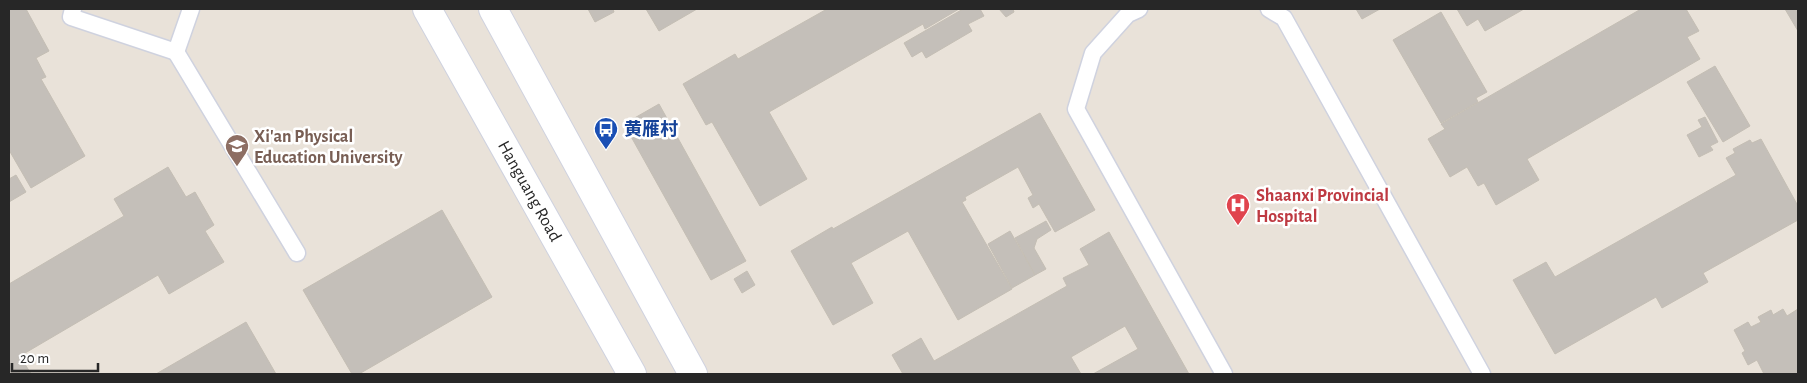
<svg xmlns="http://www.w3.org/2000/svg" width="1807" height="383" viewBox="0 0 1807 383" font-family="'Alegreya Sans','Noto Sans SC',sans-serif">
<rect width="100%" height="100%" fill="#e9e2d9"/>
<g fill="#c4bfb9" stroke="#c4beb4">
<polygon points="9,9 26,9 49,51 36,58 46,77 41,79 85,156 31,188 9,150"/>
<polygon points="588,9 613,9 614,12 595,22"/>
<polygon points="646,9 697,9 659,31"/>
<polygon points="827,9 959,9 925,29 923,24 769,112 807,179 760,206 712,122 706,125 683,84 735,54 738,59"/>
<polygon points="963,9 980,9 984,16 968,24 972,31 926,58 922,51 912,57 904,43"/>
<polygon points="999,9 1013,9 1014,12 1006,17"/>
<polygon points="1356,9 1380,9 1362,19"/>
<polygon points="1457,9 1524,9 1485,31 1478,19 1467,26"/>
<polygon points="1641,9 1686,9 1699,31 1687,37 1700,59 1527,159 1539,180 1496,205 1484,183 1478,186 1467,167 1450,177 1428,139 1445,129 1441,124"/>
<polygon points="1785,9 1798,9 1798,31"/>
<polygon points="1441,12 1487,92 1476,98 1478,102 1441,123 1393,40"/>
<polygon points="1715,66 1750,126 1723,142 1687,82"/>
<polygon points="659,104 746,261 711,280 624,124"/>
<polygon points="1040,113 1095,210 1055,232 1039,204 1033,208 1028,198 1033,195 1018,167 965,197 966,200 962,202 1012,289 958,320 908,231 851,263 873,303 833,325 791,251 832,227 833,229"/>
<polygon points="1705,117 1718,142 1710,146 1713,150 1699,157 1687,135 1702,127 1698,120"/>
<polygon points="1761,139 1798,206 1798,220 1703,273 1708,282 1662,308 1656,297 1555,354 1513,280 1546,262 1555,277 1736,175 1726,158 1735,153 1733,149 1750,140 1752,143"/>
<polygon points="168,167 186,197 195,192 214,225 205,231 224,262 169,294 158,275 20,356 31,374 9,374 9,284 124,216 114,199"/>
<polygon points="16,175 26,192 9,202 9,179"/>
<polygon points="442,210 492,297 359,374 352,374 303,290"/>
<polygon points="1046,221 1051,230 1037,239 1034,248 1046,269 1035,275 1015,238"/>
<polygon points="1010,231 1035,275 1012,288 988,244"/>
<polygon points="1109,232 1189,374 1093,374 1138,349 1125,326 1071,357 1081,374 903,374 892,355 921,338 934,361 1067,286 1063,278 1089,265 1080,249"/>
<polygon points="747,271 755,285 742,293 734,279"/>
<polygon points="1783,309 1787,316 1798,309 1798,374 1764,374 1757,360 1748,365 1742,353 1745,351 1734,330 1748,322 1751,327 1761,322 1758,317 1771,310 1773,315"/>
<polygon points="246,322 276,374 156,374"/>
</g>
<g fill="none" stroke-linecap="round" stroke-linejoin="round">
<g stroke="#cfd2df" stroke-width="19">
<g id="lane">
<polyline points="73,9 71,17 176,52 191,9"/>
<polyline points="1139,9 1128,14 1093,53 1076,109 1224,374"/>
<polyline points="1269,9 1284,18 1482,374"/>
<polyline points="176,52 297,253"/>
</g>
</g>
<g stroke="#cfd2df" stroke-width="30">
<g id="secondary">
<polyline points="427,9 632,374"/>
<polyline points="493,9 693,374"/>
</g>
</g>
<use href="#lane" stroke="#fff" stroke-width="16"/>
<use href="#secondary" stroke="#fff" stroke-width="28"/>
</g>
<defs>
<g id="bus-pin" transform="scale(1.25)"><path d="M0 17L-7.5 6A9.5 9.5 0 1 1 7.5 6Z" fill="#1a4fb4" stroke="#fff"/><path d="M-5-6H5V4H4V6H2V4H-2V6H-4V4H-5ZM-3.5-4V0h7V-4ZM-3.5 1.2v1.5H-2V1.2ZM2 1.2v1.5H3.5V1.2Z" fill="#fff"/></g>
<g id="university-pin" transform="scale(1.25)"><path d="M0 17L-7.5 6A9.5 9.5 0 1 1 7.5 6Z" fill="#8d6e63" stroke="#fff"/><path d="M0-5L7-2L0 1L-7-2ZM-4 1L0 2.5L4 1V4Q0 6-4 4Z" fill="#fff"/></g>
<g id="hospital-pin" transform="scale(1.25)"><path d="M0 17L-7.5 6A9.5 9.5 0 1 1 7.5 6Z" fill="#e0444e" stroke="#fff"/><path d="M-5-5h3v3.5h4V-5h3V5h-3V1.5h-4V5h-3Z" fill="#fff"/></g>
</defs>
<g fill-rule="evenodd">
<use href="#bus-pin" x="606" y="129"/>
<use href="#university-pin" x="237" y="146"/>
<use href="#hospital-pin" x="1238" y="205"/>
</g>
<g text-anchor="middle" stroke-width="5" stroke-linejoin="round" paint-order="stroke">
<g font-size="18" font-weight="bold" fill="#164399" stroke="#fff" text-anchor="start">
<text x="624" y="135">黄雁村</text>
</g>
<g font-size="18" font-weight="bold" fill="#785e54" stroke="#fff" text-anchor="start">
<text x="254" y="142">Xi'an Physical<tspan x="254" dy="21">Education University</tspan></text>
</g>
<g font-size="18" fill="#272727" stroke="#fff">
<text transform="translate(530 191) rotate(61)" y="6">Hanguang Road</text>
</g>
<g font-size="18" font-weight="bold" fill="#be3a42" stroke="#fff" text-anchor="start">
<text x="1256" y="201">Shaanxi Provincial<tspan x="1256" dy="21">Hospital</tspan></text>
</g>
</g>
<rect width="1807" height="383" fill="none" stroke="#272727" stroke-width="20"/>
<path d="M12 363v8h86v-8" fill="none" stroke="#272727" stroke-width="2.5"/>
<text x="20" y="363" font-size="15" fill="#272727" stroke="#ffffff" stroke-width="4" paint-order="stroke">20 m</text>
</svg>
